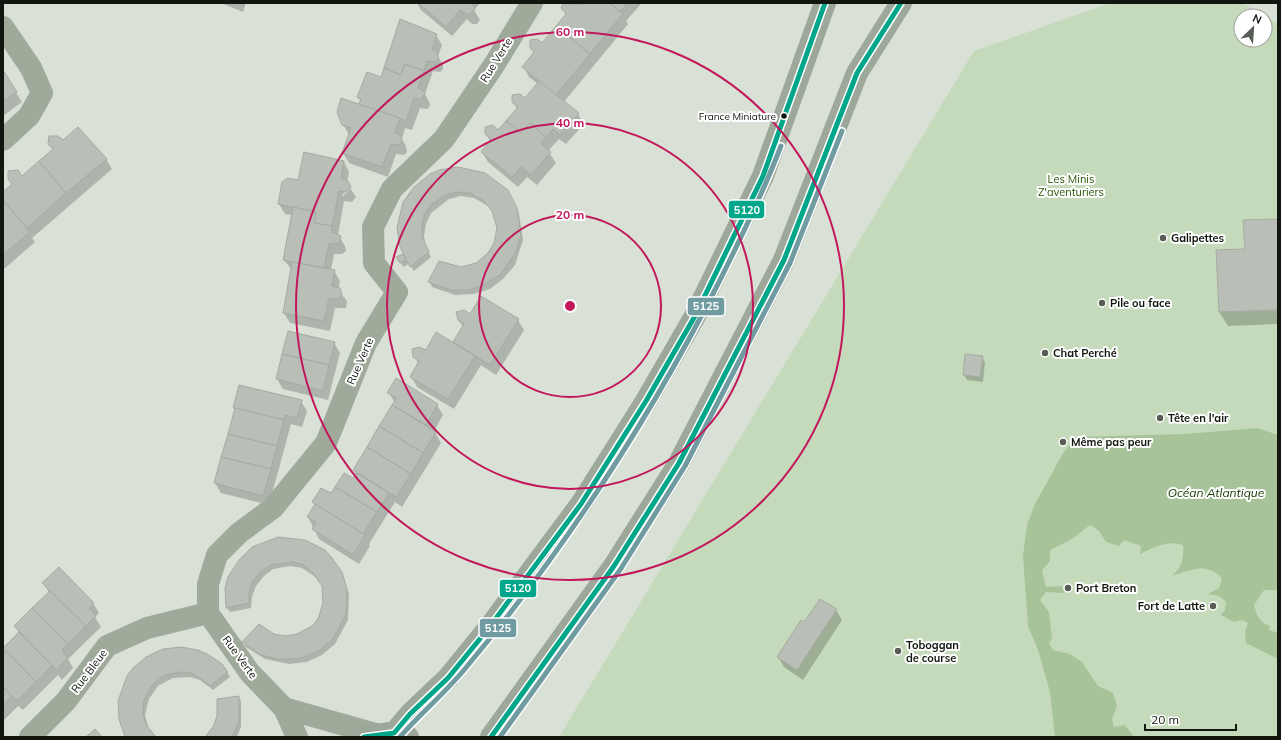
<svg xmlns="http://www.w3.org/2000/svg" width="1281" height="740" viewBox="0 0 1281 740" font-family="Mulish,sans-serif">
<rect width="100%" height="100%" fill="#d9e1d6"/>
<polygon fill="#c5dabb" points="1110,3 1243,3 1264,16 1241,16 1241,40 1265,40 1265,16 1278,24 1278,737 559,737 974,51"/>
<path fill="#a7c399" d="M 1258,428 L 1278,435 L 1278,590 L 1264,590 L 1254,605 C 1257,616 1259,622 1270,626 L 1269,630 L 1278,633 L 1278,659 L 1246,643 L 1245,632 L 1248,623 L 1242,620 L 1234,622 L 1221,615 L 1225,610 L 1226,602 L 1219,596 L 1208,594 L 1219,588 L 1222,578 C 1206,562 1191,570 1172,576 C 1182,567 1184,559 1183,545 C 1167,540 1155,547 1140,554 L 1141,546 L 1124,540 L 1119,546 L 1106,542 L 1099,531 L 1090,525 L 1072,539 L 1050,550 L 1050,561 L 1042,570 L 1046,587 L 1062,586 L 1064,593 L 1046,592 L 1040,600 L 1049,612 L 1052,639 L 1049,643 L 1053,650 L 1070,654 L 1082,662 L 1098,686 L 1113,693 L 1117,706 L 1112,719 L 1114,727 L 1125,725 L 1134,737 L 1055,737 L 1050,692 L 1038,650 L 1028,626 L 1023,556 L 1027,525 L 1035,504 L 1062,455 L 1075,437 L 1186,434 Z"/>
<g fill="#0003" fill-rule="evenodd">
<polygon points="221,3 246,3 243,12"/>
<polygon points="417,3 480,3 474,10 480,20 477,24 472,24 467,19 452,36 421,10"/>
<polygon points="564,3 569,3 574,6 576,3 642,3 626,21 628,24 564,102 578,114 584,124 566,144 559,139 548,151 556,163 537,185 527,177 518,187 488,162 482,152 490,141 486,134 499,132 517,109 513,102 525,99 538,84 529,77 524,67 534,54 531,48 542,45 566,15 562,8"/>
<polygon points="436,35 442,45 438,56 443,65 443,69 440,72 433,71 425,94 430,104 429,108 426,109 420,108 412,130 405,128 402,139 406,146 407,152 404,155 396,154 388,177 349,163 343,153 349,135 343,124 360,106 361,102 358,97"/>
<polygon points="3,72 22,102 3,116"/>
<polygon points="62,142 106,159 112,169 32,238 35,242 3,270 3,193 12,185 9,178 22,177 53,150 49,144"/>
<path d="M 344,162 L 349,172 L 347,183 L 356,197 L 352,202 L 344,201 L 338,235 L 345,246 L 346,251 L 342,254 L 334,254 L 331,270 L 334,271 L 340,281 L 338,290 L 347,301 L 346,308 L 335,308 L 330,331 L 290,323 L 284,313 L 292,270 L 284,260 L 292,215 L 285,214 L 279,204 L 299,182 ZM 348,189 L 350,189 L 343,196 L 342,195 Z"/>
<polygon points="422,180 507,191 519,214 523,240 515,265 503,279 490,289 473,294 455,295 432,287 430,282 481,261 492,249 498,233 493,213 488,206 474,198 461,196 449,199 431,213 426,224 424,236 426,247 431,257 414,271 409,264 403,267 398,257 404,254"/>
<polygon points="1278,220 1278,324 1228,326 1219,312 1246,250"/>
<polygon points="471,315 518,320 524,330 496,375 481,365 454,409 417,387 411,376 418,363 414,356 453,343 463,327 458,319"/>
<polygon points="289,332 334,343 340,353 328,400 283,389 277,379"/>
<polygon points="966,355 982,357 985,362 983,382 967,380 964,375"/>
<polygon points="389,393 437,405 443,415 434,431 441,443 402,507 395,502 369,544 370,546 359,564 319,539 308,517 315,505 313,502 332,495 354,480 356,475 354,470 395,403"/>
<polygon points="301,401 307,411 302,427 291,424 269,505 221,493 215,483 236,411 234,407"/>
<polygon points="278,538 341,573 349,594 348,620 335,644 322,655 307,662 289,664 265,659 246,647 243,642 274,635 292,637 312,627 321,613 324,603 323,586 317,578 302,568 290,566 273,569 264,576 256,586 252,597 251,608 230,612 227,608 252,548"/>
<polygon points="44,583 93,603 99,613 95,617 101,627 68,659 73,668 62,680 58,675 23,710 18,706 3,721 3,648 19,633 15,626 49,593"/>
<polygon points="836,610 842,620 803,680 784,667 778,657 804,624"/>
<polygon points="134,669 227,672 230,677 213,690 200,680 190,677 173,678 158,686 149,699 145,715 149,730 154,737 127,737 119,701 124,684"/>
<polygon points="238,697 241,701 241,727 237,737 206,737"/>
</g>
<g fill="#b9beb6" stroke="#a5aba2">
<polygon points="418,3 472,3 475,9 469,15 460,10 446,27"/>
<polygon points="563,3 574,4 610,3 623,14 590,54 556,26 566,14 561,8"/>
<polygon points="610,3 628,3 620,12"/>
<polygon points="400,19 437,34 432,49 437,51 438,59 435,62 427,61 424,71 405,64 401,75 384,68"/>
<polygon points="556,26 590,54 556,95 522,67 534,52 530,48 530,40 537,39 542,43"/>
<polygon points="405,64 424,71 418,87 425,93 422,99 414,98 406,121 359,104 361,99 357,97 367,72 381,77 384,68 401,75"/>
<polygon points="3,70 17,92 3,102"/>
<polygon points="539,81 579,113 560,135 553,129 546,137 530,123 521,133 506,121 518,107 512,102 512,95 520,94 525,98"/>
<polygon points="341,98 400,118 395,133 401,135 402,142 398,145 391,144 382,167 342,153 351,128 342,125 337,112"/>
<polygon points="506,121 521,133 530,123 546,137 541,144 551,152 531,175 521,167 512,177 481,152 491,139 485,134 485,127 493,125 498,130"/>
<polygon points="78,127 107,159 66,193 39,161 53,149 48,144 49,136 58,136 63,140"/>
<polygon points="304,152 344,161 341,178 348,181 351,187 346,192 339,191 332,226 314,223 316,212 278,204 282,182 288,178 298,180"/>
<polygon points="39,161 66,193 27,228 3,200 3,192 12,184 8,179 8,171 18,170 22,176"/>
<polygon points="458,167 485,173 508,190 517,208 521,235 516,252 501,274 481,286 470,290 451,290 428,282 439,261 461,267 476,263 488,253 494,243 497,228 492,211 484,201 470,193 457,192 446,195 432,204 425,213 422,224 422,236 429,252 410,267 400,247 397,228 403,202 414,187 430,174 439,170"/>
<polygon points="3,200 30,232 3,255"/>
<polygon points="293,207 316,212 314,223 332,226 332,232 341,236 339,243 329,244 324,268 283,260"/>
<polygon points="1278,219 1278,310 1219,312 1216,250 1245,249 1243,220"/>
<polygon points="403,254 406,260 400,263 396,257"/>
<polygon points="292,262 335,270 332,286 340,288 342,295 339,299 329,298 324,321 283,313"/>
<polygon points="481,296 519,319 490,365 453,342 464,324 458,320 456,312 464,310 470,314"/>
<polygon points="288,331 335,342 329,365 282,354"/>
<polygon points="436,332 475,356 448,399 410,377 419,361 413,357 412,349 419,347 426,350"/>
<polygon points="282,354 329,365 323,391 276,379"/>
<polygon points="965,354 983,356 980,377 963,375"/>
<polygon points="396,378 438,404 426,425 392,405 397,398 387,393"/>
<polygon points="239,385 302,400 297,418 285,415 284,420 233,408"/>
<polygon points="392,405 436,432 423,453 379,426"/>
<polygon points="235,408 284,420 277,446 228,434"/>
<polygon points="379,426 423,453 411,474 367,447"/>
<polygon points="228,434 277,446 271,469 221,457"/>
<polygon points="367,447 411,474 396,497 353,470"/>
<polygon points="221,457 271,469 263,496 214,483"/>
<polygon points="344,473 353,478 357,473 389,493 377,512 335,487"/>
<polygon points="335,487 377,512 363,534 312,502 321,488 331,493"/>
<polygon points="315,504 365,535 353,555 312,529 316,522 307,517"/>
<polygon points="278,537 305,540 325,550 332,558 342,572 347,589 346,614 333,639 320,650 304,657 294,659 278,659 261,655 242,642 259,624 274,634 285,636 297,634 312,626 318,619 323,603 322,586 313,573 304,565 293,562 271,565 261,571 253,581 249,592 249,603 226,608 225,588 228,577 239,560 252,547"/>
<polygon points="59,567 94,603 89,608 96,616 86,626 42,583"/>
<polygon points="50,591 86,626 68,644 32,608"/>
<polygon points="820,599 837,609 797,670 777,657 801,620 804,622"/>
<polygon points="32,608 68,644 62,650 68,658 56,670 14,626"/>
<polygon points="19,632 52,666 36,682 3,648"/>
<polygon points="181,647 198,650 207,654 221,663 228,672 210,686 200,678 191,673 181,672 165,675 152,685 144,700 143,715 147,726 156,737 125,737 119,719 118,701 127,676 133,668 146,657 163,649"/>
<polygon points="3,648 36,682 17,701 3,687"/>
<polygon points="3,687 12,696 3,705"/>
<polygon points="239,696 239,722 232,737 205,737 213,727 217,716 217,699"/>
<polygon points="95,729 102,737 86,737"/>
</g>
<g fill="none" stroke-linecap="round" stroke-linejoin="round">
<g stroke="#a0aa9b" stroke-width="22">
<polyline points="3,27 31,68 42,93 29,116 3,140"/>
<polyline points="284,708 376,734"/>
<polyline points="30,737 66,701 107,646 147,628 208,613"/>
<polyline points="297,737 284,708 250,673 208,613 208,584 217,555 239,533 273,508 326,443 366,343 397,292 374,263 373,227 392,189 444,139 494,65 532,3"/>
</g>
<g stroke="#9ea89a" stroke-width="22">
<polyline points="394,733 410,714 448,678 488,629 581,504 646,401 695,316 763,176 825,3"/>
<polyline points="364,737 388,733 408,737"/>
<polyline points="491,737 614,566 679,463 784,260 857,73 901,3"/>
</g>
<g stroke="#fff" stroke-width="8">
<g id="bus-1">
<polyline points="364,737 394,733 410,714 448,678 488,629 581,504 646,401 695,316 763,176 825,3"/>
<polyline points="491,737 614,566 679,463 784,260 857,73 901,3"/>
</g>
</g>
<g stroke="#fff" stroke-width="8">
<g id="bus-2">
<path d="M 400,737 C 420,714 444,694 464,670 C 563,552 649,420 719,282 C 741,238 763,193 781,146"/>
<polyline points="500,737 620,570 685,466 790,263 842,131"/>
</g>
</g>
<use href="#bus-1" stroke="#00a68a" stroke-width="5"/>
<use href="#bus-2" stroke="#709ba1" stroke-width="5"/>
</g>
<g fill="none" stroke="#c2185b" stroke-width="2">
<circle cx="570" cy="306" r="91"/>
<circle cx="570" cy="306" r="183"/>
<circle cx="570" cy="306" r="274"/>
</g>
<circle fill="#11160f" stroke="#fff" stroke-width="1.5" cx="784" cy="116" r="3.5"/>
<g fill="#575d55" stroke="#fff" stroke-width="1.5">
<circle cx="1163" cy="238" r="4"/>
<circle cx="1102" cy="303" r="4"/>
<circle cx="1045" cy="353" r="4"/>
<circle cx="1160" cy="418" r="4"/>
<circle cx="1063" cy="442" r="4"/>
<circle cx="1068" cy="588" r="4"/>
<circle cx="1213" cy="606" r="4"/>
<circle cx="898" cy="651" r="4"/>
</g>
<g text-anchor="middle" stroke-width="4" stroke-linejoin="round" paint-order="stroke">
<g font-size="10" fill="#11160f" stroke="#fff" text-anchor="end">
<text x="776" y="120">France Miniature</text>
</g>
<g font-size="11" fill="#11160f" stroke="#fff">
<text transform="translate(496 60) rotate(-58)" y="4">Rue Verte</text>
<text transform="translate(360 361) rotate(-66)" y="4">Rue Verte</text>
<text transform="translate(240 657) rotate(54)" y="4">Rue Verte</text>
<text transform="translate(89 671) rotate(-53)" y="4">Rue Bleue</text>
</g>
<g font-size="11" fill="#265201" stroke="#fff">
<text x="1071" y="183">Les Minis<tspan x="1071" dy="13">Z'aventuriers</tspan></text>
</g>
<g font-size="11" font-weight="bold" fill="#11160f" stroke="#fff" text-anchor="start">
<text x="1171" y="242">Galipettes</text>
<text x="1110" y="307">Pile ou face</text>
<text x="1053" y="357">Chat Perché</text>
<text x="1168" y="422">Tête en l'air</text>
<text x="1071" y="446">Même pas peur</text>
<text x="1076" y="592">Port Breton</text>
<text x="1205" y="610" text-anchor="end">Fort de Latte</text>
<text x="906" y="649">Toboggan<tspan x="906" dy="13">de course</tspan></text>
</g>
<g font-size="12" font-style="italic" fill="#153700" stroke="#fff">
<text x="1216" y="497">Océan Atlantique</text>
</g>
</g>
<circle cx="570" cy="306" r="6" fill="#c2185b" stroke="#fff" stroke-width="2"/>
<g font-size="12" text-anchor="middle" font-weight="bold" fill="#c2185b" stroke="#fff" stroke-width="4" stroke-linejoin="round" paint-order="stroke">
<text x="570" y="36">60 m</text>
<text x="570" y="127">40 m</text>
<text x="570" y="219">20 m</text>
</g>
<g stroke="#fff" stroke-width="1.5">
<rect x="728" y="200" width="37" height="19" rx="4" fill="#00a68a"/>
<rect x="687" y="297" width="38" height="19" rx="4" fill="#709ba1"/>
<rect x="499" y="579" width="38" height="19" rx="4" fill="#00a68a"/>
<rect x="479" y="618" width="38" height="20" rx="4" fill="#709ba1"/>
</g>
<g font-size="11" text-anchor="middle" font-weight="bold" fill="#fff">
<text x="747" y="214">5120</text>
<text x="706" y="310">5125</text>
<text x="518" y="592">5120</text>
<text x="498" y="632">5125</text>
</g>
<rect width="1281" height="740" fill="none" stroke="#11160f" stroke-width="8"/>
<g transform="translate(1253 28) rotate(25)"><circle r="19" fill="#ffffff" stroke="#a0a29f"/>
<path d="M0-3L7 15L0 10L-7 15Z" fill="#575d55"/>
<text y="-6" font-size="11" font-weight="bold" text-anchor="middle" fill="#11160f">N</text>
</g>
<path d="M1145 724v6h91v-6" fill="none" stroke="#11160f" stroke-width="2"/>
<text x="1151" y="724" font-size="12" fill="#11160f" stroke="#ffffff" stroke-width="3" paint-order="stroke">20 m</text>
</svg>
